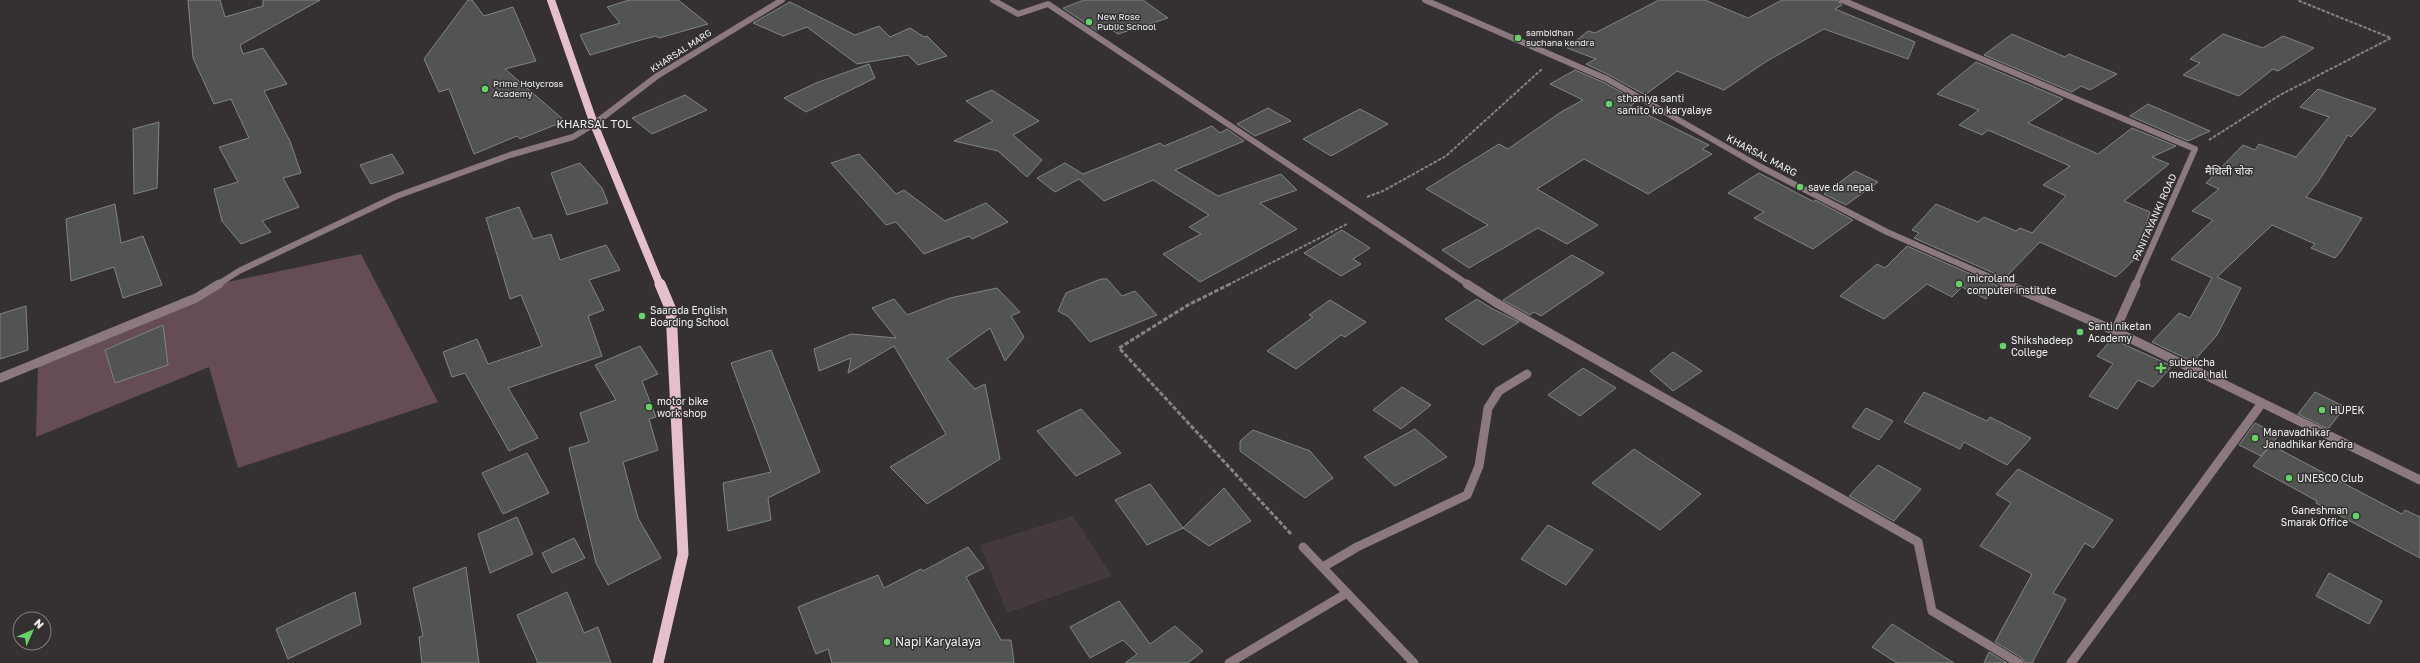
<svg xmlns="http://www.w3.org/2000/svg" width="2420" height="663" viewBox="0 0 2420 663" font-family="'Golos Text','Noto Sans Devanagari',sans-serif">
<rect width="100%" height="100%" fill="#353132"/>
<polygon fill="#44393c" points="1073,516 1112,576 1007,613 980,545"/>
<polygon fill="#654d53" points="361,254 438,402 238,468 209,367 36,437 38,363 218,284"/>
<g fill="#515451" stroke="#828581">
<polygon points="188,0 220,0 225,17 263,6 263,0 320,0 240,45 243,54 263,48 287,84 264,91 290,141 301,173 283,178 299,207 262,221 271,232 241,244 222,221 214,189 238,182 219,147 249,138 231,99 214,104 193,58"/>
<polygon points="468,0 472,0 484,16 513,7 536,61 505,69 565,121 520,139 517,136 474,154 449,89 439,92 424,59"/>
<polygon points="629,0 678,0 708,24 659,38 656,36 637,41 590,55 580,35 620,23 607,7"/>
<polygon points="1084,0 1143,0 1168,18 1118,34 1108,27 1097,31 1063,8"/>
<polygon points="1659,0 1705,0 1748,18 1782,0 1837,0 1842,5 1835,9 1915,42 1908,59 1824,29 1767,61 1724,90 1677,71 1645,95 1609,75 1586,64 1596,59 1567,48 1588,31 1595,33"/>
<polygon points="790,2 855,35 879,26 890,37 910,28 924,37 927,36 947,56 918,65 908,55 857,64 807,27 783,36 753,23"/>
<polygon points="2012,34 2065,57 2069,54 2117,74 2090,90 2081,86 2072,92 1984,55"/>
<polygon points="2223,34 2263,48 2283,36 2314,48 2278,71 2273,69 2239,96 2183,75 2200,63 2190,59"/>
<polygon points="1976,62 2063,99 2028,123 2098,154 2132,128 2176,146 2152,157 2169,164 2124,201 2150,212 2137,257 2116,277 2040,242 2005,278 1914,238 1919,233 1912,230 1936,204 1978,222 1984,217 2016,231 2020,228 2032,233 2066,196 2043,185 2070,166 1988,130 1982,135 1959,125 1979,110 1937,94"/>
<polygon points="869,64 875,78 806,112 784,98 816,83"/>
<polygon points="1575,70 1605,83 1637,101 1630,106 1709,145 1702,149 1712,154 1648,194 1584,159 1537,189 1598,225 1567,244 1538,228 1469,268 1442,250 1488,225 1426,189 1499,144 1508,149 1561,112 1583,100 1550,84"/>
<polygon points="2318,89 2376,109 2351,137 2348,135 2318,182 2306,197 2362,218 2341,251 2335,258 2311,248 2315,244 2272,225 2217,277 2241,288 2217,335 2193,362 2152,342 2179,313 2190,318 2212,278 2171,259 2213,220 2192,211 2219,189 2206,183 2243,145 2255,150 2259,144 2296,157 2329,117 2300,107"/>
<polygon points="992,90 1039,121 1013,135 1042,160 1027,177 998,151 954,141 993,121 966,101"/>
<polygon points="685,95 707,110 652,134 632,118"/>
<polygon points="2148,104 2210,131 2188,141 2130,116"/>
<polygon points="1268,108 1291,121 1255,136 1237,124"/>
<polygon points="1360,109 1388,124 1331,156 1303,139"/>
<polygon points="159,122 157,188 134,194 133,129"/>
<polygon points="1212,126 1220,133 1227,129 1244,141 1175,170 1218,196 1281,174 1297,190 1260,203 1297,229 1200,282 1163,254 1201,234 1189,227 1209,215 1153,180 1104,201 1079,179 1055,192 1037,178 1065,163 1083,174 1160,143 1164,146"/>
<polygon points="392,154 404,173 371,184 360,165"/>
<polygon points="859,154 896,194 904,190 945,221 986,203 1008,222 972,239 969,236 924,254 896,222 886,225 831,163"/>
<polygon points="580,163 602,188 608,203 567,215 551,173"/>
<polygon points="1855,171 1878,182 1846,205 1824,194"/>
<polygon points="1759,173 1814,202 1815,200 1853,220 1813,249 1807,246 1754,218 1764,212 1728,193"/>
<polygon points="115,204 121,243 143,236 162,285 123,298 114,267 71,281 66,219"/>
<polygon points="519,207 533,239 551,234 560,260 606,245 620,270 589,280 604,310 588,316 602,356 508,388 538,438 509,451 465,373 452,377 443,352 477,339 488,364 542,346 521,295 510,299 486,218"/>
<polygon points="1342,230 1370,248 1353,259 1361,264 1341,276 1304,253"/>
<polygon points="1907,246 1998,286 1986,299 1962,287 1952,297 1927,284 1884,319 1840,296 1877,264 1885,268"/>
<polygon points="1572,255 1604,273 1541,316 1534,312 1530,315 1503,300"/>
<polygon points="1101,279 1107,279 1122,296 1135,291 1157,315 1090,342 1069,317 1058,311 1066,293"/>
<polygon points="997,288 1020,312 1011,316 1024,337 1005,361 990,328 947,359 975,389 985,384 1000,459 927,504 890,467 946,434 894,346 848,373 851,358 819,371 814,349 851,334 896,338 872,308 894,299 907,315 950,298"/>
<polygon points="1477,299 1491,308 1519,322 1483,345 1445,319"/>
<polygon points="1330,300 1366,322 1345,337 1341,335 1296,369 1267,351 1313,317 1309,315"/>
<polygon points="26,306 28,350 0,359 0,314"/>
<polygon points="163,325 168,365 115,383 105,350"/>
<polygon points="2112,339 2172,366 2153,387 2138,380 2117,409 2089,396 2113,364 2097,356"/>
<polygon points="640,346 658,374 642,381 656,417 649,419 658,450 623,462 638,518 661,558 608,585 596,563 569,448 589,442 580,413 616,400 595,365"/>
<polygon points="771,350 820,472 768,498 771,520 728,531 723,483 771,472 731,363"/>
<polygon points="1673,352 1702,371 1673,391 1650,371"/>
<polygon points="1583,368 1616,388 1580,416 1548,395"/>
<polygon points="1402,387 1431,405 1401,429 1373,410"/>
<polygon points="1924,392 1987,421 1990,417 2031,438 2007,465 1964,442 1960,449 1904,422"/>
<polygon points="2315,392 2345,407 2328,429 2298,414"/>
<polygon points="1866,408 1893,421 1879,440 1852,427"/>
<polygon points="1081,409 1121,453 1076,476 1037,431"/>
<polygon points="2255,423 2279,435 2261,456 2239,445"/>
<polygon points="1415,429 1447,457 1395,486 1364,457"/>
<polygon points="1253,430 1310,451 1333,478 1305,498 1240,451 1240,441"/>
<polygon points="2271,445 2402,514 2405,510 2420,517 2420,558 2316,503 2317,501 2253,466"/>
<polygon points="1634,449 1701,494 1660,530 1592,483"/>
<polygon points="527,453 549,493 503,514 482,473"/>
<polygon points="1878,465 1921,489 1894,521 1849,496"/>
<polygon points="2018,469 2113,520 2093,548 2085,543 2053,593 2066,599 2032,663 2025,663 2022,658 1995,642 2032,574 1980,546 2011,503 1996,494"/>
<polygon points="1150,484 1183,528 1147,545 1115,500"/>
<polygon points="1224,488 1251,521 1209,546 1183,528"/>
<polygon points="517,517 533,554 490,573 478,534"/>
<polygon points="1548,525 1593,550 1566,585 1521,559"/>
<polygon points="574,538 585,558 552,573 542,553"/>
<polygon points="968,547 984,568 966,577 1001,640 1011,640 1014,663 832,663 828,649 816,654 798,607 878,575 884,588 921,569 923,571"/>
<polygon points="466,567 479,663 422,663 419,637 423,636 413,588"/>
<polygon points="2329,573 2382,601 2369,624 2316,596"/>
<polygon points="355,592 361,624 288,659 276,629"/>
<polygon points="567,592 584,633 598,627 611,663 538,663 517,615"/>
<polygon points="1119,601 1150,644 1175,626 1203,651 1188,663 1125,663 1137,654 1123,640 1090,658 1070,627"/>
<polygon points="1892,624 1954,663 1897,663 1872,647"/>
<polygon points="1989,652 2007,663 1984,663"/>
</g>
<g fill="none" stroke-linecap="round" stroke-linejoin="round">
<g stroke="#868384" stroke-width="2" stroke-dasharray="3.5 1.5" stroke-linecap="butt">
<polyline points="2209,140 2280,95 2391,38 2297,0"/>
<polyline points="1367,197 1383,191 1446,156 1542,69"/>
<polyline points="1228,285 1347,224"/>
</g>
<polyline stroke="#868384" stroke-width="3" stroke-dasharray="4.5 2" stroke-linecap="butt" points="1230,284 1188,305 1119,348 1291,534"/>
<g stroke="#8b797e" stroke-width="6">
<polyline points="993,0 1018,14 1048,4 1469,285"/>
<polyline points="1425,0 1607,79 1759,166 1887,232 2008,285"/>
<polyline points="1842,0 2195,149 2135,285"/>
<polyline points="217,285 239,271 397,196 510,155 573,137 594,124 657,76 782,0"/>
</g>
<g stroke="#8b797e" stroke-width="9">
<polyline points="1467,284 1495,302 1918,542 1932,611 2019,663"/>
<polyline points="2006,284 2115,331"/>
<polyline points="2136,284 2115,331 2420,480"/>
<polyline points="0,378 196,298 219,284"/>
<polyline points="1303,547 1414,663"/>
<polyline points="1323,567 1357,547 1467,495 1479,466 1488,408 1499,391 1527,374"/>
<polyline points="1229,663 1347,593"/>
<polyline points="2071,663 2262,403"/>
</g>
<polyline stroke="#e5bfc9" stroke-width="8" points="551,0 594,124 660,285"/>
<polyline stroke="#e5bfc9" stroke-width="11" points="658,663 683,554 671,310 660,284"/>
</g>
<g fill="#64d468" stroke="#353132" stroke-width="1.5">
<circle cx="1089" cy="22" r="4"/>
<circle cx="1518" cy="38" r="4"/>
<circle cx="485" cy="89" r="4"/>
<circle cx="1609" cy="104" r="4"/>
<circle cx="1800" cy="187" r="4"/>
<circle cx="1959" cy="284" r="4"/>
<circle cx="642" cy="316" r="4"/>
<circle cx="2080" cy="332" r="4"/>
<circle cx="2003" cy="346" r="4"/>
<path d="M2159 362h4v4h4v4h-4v4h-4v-4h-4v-4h4z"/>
<circle cx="649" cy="407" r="4"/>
<circle cx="2322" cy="410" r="4"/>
<circle cx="2255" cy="438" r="4"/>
<circle cx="2289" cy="478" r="4"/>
<circle cx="2356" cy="516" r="4"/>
<circle cx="887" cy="642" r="4"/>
</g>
<g text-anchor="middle" stroke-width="3" stroke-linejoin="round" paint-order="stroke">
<g font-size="9" fill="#f1efef" stroke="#353132" text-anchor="start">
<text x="1097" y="20">New Rose<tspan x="1097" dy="10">Public School</tspan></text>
<text x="1526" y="36">sambidhan<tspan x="1526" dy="10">suchana kendra</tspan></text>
<text x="493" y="87">Prime Holycross<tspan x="493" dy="10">Academy</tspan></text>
</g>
<g font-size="9" fill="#f1efef" stroke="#353132">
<text transform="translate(681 51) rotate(-33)" y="3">KHARSAL MARG</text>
</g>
<g font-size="10" fill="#f1efef" stroke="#353132" text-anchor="start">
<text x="1617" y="102">sthaniya santi<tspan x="1617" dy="12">samito ko karyalaye</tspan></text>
<text x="1808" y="191">save da nepal</text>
<text x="1967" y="282">microland<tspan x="1967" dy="12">computer institute</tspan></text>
<text x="650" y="314">Saarada English<tspan x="650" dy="12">Boarding School</tspan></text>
<text x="2088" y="330">Santi niketan<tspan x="2088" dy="12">Academy</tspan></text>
<text x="2011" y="344">Shikshadeep<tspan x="2011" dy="12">College</tspan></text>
<text x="2169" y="366">subekcha<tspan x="2169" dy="12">medical hall</tspan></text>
<text x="657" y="405">motor bike<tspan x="657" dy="12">work shop</tspan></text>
<text x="2330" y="414">HUPEK</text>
<text x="2263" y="436">Manavadhikar<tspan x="2263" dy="12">Janadhikar Kendra</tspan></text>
<text x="2297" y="482">UNESCO Club</text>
<text x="2348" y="514" text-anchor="end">Ganeshman<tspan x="2348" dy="12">Smarak Office</tspan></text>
</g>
<g font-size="10" fill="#f1efef" stroke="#353132">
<text transform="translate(1762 155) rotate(28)" y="4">KHARSAL MARG</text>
<text transform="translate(2154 217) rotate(-66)" y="4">PANITAYANKI ROAD</text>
</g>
<g font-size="11" fill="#f1efef" stroke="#353132">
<text x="594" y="128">KHARSAL TOL</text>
<text x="2229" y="175">मैथिली चोक</text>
</g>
<g font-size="12" fill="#f1efef" stroke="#353132" text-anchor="start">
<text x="895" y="646">Napi Karyalaya</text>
</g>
</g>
<g transform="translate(32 631) rotate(45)"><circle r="19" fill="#353132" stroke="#807d7e"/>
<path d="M0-3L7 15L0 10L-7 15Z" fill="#64d468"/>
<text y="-6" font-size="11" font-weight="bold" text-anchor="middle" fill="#f1efef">N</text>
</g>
</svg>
